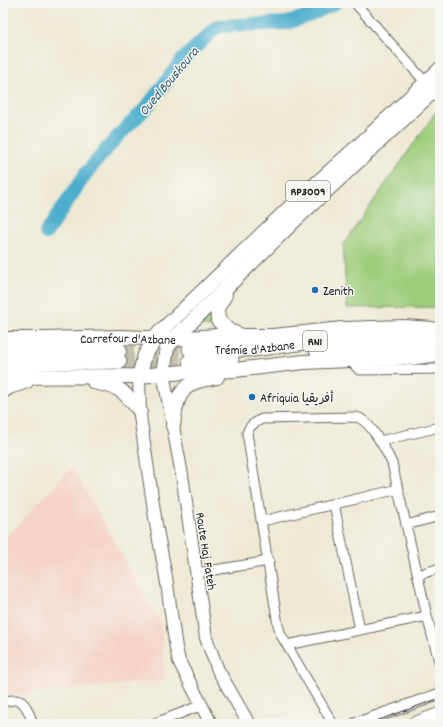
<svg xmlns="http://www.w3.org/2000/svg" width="443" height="727" viewBox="0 0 443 727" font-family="Dekko,'Playpen Sans Arabic',sans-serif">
<rect width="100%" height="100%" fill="#f6f6f2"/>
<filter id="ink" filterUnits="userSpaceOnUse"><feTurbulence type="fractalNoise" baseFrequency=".025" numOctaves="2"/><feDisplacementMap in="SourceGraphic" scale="8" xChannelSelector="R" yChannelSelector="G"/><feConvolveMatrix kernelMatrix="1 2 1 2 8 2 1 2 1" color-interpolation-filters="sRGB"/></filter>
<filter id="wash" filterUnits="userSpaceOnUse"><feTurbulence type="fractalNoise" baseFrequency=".012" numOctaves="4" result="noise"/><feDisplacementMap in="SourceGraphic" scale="16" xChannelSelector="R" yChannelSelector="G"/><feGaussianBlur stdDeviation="0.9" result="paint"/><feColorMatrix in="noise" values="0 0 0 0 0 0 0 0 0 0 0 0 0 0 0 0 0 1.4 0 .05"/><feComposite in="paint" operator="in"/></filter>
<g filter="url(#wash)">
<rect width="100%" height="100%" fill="#eee9d3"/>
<polygon fill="#f6d2c4" points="72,467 161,625 165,680 20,694 3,699 3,541"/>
<g fill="#9dcd7c" stroke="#5c744c">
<polygon points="440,106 440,307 347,308 343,245"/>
<polygon points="214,304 222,329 199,325 200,319"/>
</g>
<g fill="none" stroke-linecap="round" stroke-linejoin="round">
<polyline stroke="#4eafcd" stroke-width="14" points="46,233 87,172 117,137 146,108 183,59 218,26 287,23 310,15 335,3"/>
</g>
</g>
<g filter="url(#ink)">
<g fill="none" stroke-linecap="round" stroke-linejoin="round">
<g stroke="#c4c0ae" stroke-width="15" stroke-dasharray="15 8" stroke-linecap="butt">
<polyline points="119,350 190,349"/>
<polyline points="119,361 190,361"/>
</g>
<g stroke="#66645c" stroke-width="11">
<g id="minor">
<polyline points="355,3 426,83"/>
<polyline points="350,360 359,370 440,369"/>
<polyline points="380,441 440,427"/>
<polyline points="334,504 360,630"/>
<polyline points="262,521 399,489"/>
<polyline points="406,525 440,516"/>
<polyline points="196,573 269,561"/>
<polyline points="418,575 440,568"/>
<polyline points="287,645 427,616"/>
<path d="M 3,702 C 25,695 26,706 33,724"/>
<polyline points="153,724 202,705"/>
<path d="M 333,724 L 281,635 L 278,625 L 247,433 C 250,425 254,423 262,419 L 352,417 C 355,417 359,417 361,419 C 372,425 387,452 392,463 L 427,616 L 440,665"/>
</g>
</g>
<g stroke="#66645c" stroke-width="13">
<g id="tertiary">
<polyline points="355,724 440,694"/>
<polyline points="411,724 440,713"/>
</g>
</g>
<g stroke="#66645c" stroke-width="14">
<g id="secondary">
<polyline points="163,373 182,475 206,638 218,670 249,724"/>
<polyline points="139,376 140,416 156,524 166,577 176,648 179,661 211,724"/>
</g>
</g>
<g stroke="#66645c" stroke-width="16">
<g id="primary">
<polyline points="225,295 217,308 218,320 229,331 240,335"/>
<path id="s1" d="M 3,339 L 46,339 L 120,337 L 174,339 L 216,336 L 273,336 L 343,329 L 404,327 L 432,329"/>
<polyline points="163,373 167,348 174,339 294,221 440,85"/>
<polyline points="139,376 145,355 159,333 286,211 366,139 440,69"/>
<polyline points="3,377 139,376 184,372 235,370 304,362 417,357 438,354"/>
<path d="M 94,382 C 121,387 123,390 140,411"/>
<polyline points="3,391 9,387 27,381"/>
<path d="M 173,426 C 175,410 176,391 193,383 C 200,379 209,379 217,377"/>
</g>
</g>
<g stroke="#66645c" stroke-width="17">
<g id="trunk">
<path id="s2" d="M 190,349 L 253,349 L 312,341 L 440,334"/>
<polyline points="317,350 440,349"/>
<polyline points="5,352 119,350"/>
<polyline points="190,361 231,359"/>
<polyline points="6,363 119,361"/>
</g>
</g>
<use href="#minor" stroke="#fff" stroke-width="9"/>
<use href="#tertiary" stroke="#fff" stroke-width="11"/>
<use href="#secondary" stroke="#fff" stroke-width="12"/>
<use href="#primary" stroke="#fff" stroke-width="14"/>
<use href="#trunk" stroke="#fff" stroke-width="15"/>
<polyline stroke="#1c1c1c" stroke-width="1" points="368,724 440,698"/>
</g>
</g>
<g fill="#1f6fb2" stroke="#f6f6f2" stroke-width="1.5">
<circle cx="315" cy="290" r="4"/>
<circle cx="252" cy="397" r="4"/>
</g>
<g text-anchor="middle" stroke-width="3" stroke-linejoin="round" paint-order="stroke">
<g fill="#f6f6f2" stroke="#5d5d5c" stroke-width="1">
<rect x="286" y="181" width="44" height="20" rx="3"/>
<rect x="303" y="331" width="24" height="20" rx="3"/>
</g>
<g font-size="12" font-weight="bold" fill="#1c1c1c">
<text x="308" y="195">RP3009</text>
<text x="315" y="345">RN1</text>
</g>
<g font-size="13" fill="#1c1c1c" stroke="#f6f6f2" text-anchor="start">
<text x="323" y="295">Zenith</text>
<text x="260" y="402">Afriquia أفريقيا</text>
</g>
<g font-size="13" fill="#1c1c1c" stroke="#f6f6f2">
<text dy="5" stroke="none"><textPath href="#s1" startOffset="125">Carrefour d'Azbane</textPath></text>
<text dy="5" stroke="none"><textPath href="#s2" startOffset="65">Trémie d'Azbane</textPath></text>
<text transform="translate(207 551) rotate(81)" y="5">Route Haj Fateh</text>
</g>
<g font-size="14" font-style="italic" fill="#325e6c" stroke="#f6f6f2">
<text transform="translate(168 81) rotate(-50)" y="5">Oued Bouskoura</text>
</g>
</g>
<rect width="443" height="727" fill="none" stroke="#f6f6f2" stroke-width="16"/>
</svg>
